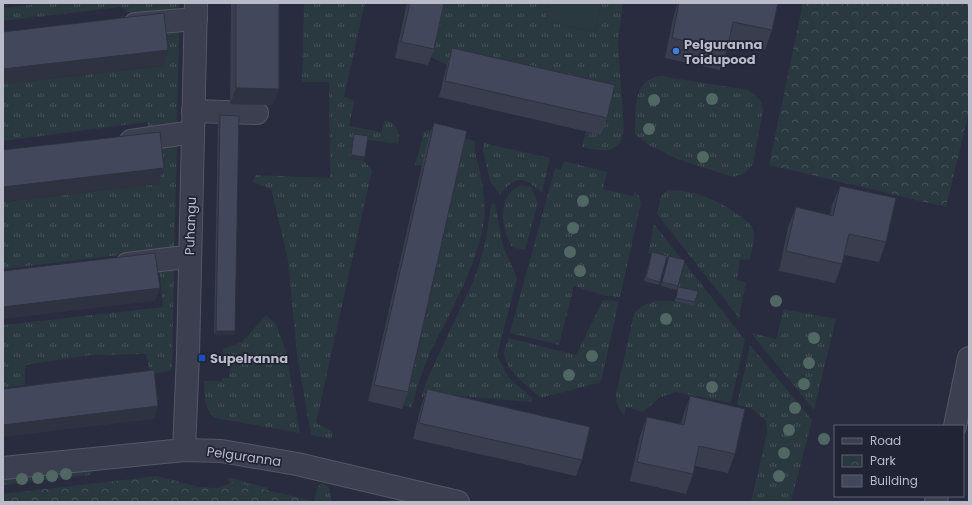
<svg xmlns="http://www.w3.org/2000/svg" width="972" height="505" viewBox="0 0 972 505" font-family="Poppins,sans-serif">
<defs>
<pattern id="grass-tufts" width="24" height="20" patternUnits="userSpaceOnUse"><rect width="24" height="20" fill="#2a383f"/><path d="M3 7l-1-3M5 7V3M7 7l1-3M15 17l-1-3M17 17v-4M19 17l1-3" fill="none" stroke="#475359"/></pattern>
<pattern id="park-crowns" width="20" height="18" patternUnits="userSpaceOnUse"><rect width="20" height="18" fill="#2a383f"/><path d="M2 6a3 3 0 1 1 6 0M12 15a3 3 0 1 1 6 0" fill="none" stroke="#475359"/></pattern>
</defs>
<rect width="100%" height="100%" fill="#282c3e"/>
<g fill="url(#grass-tufts)">
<polygon points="45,3 180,3 179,11 136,18 121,7 3,21 3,8"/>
<path d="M 304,3 L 365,3 L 344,97 L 353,100 L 354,103 L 349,126 L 381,132 L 385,120 C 398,123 399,132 399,144 L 353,138 L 350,159 L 364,161 L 372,170 L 316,423 L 333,432 L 331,439 L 311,435 L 297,356 L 288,260 L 271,189 L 252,182 L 256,175 L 330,178 L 329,82 L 302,82 Z"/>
<path d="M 442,3 L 549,3 L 545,21 L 595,32 L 601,3 L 623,3 L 618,42 L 624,130 C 619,156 602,151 582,147 L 586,131 L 601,134 L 430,57 Z"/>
<polygon points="157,26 179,28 177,127 149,128 147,122 3,141 3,84 162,66"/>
<path d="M 660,76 L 748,90 C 757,96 762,100 763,110 L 753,164 L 745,173 L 733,177 L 677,159 L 647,144 L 635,134 C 636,112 631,80 660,76 Z"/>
<path d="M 429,130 L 475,141 C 473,151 477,157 479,167 C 483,187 487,207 483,227 C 474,272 450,312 430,353 C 422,371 417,389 411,408 L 403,405 L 422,166 L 415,165 L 424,132 Z"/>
<path d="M 484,143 L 550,158 L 542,193 C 523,176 516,175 500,195 L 490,181 L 483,150 Z"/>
<polygon points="175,145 177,147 174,252 162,250 3,269 3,202 158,184 154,148"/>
<polygon points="564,161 607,172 603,189 633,196 635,192 639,196 641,203 620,297 605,296 574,286 559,345 510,333 555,168 561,170"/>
<path d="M 521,185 L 531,187 L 538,203 L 525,250 L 512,247 C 501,227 496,195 521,185 Z"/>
<path d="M 668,190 C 695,190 715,199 736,213 C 744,219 752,223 754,233 C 756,240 751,253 750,260 L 740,259 L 737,280 L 746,282 L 739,318 L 657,214 L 661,196 Z"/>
<polygon points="495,203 503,246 517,278 497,356 509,378 532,398 532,402 438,394 421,397 430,373 475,277 486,240 491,204"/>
<path d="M 654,224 L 745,340 L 731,403 L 676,392 L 659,398 L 643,412 L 626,407 L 624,415 C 618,408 616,403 616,394 L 634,313 C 648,299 656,301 675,301 L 683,264 L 648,253 Z"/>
<polygon points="170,267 174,270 172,368 169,371 158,373 150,373 146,354 91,355 25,365 25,385 3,388 3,325 163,307 159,269"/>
<path d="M 603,300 L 619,301 L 601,382 L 541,398 C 530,388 503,369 504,353 C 504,348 507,343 509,338 L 576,355 Z"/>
<polygon points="784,309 836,319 814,410 751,333 776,339"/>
<path d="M 266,315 L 276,324 L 286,351 L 300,433 L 215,418 C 203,408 205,396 204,381 L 222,381 L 222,378 L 229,378 L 230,363 L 223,362 L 223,349 L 242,342 Z"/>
<polygon points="750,345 812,420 791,502 751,502 767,433 766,421 751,408 737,405"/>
<polygon points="78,470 91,470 91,475 3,485 3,478"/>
<polygon points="231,478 268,488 266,493 233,484 226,479"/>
<polygon points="322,483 329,487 332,502 314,502 317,488"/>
</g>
<g fill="url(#park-crowns)">
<polygon points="803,3 969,3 969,111 946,207 769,165"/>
<polygon points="157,476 199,487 216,488 233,482 317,502 3,502 3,494"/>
</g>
<polygon fill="#2a383f" points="549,3 601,3 595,32 545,21"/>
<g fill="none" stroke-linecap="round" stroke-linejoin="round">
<g stroke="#545766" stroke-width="24">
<g id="minor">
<polyline points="135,24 196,19"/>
<polyline points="193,111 257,113"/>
<polyline points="131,141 193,132"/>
<polyline points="127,264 177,258 189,259"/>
<polyline points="955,426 969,358"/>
<polyline points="184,450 188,355 196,3"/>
<polyline points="3,468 184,450 221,451 297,464 458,502"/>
<polyline points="936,502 937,496"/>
</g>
</g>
<use href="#minor" stroke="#3c3f4f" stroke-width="22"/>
</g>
<g fill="#516764">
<circle cx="712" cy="99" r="6"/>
<circle cx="654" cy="100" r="6"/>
<circle cx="649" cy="129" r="6"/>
<circle cx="703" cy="157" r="6"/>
<circle cx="583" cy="201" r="6"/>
<circle cx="573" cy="228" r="6"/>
<circle cx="570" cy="252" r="6"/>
<circle cx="580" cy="271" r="6"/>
<circle cx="776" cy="301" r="6"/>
<circle cx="666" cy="319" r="6"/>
<circle cx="814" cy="338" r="6"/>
<circle cx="592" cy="356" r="6"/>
<circle cx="809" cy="363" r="6"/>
<circle cx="569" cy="375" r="6"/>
<circle cx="804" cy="384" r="6"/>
<circle cx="712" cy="387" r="6"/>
<circle cx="795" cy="408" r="6"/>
<circle cx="789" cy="430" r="6"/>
<circle cx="824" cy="439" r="6"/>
<circle cx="784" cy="453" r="6"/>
<circle cx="66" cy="474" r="6"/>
<circle cx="52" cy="476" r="6"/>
<circle cx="779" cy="476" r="6"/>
<circle cx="38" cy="478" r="6"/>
<circle cx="22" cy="479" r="6"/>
</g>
<g fill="#3a3d4e">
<polygon points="231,3 279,3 273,105 230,104"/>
<polygon points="407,3 444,3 434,49 428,65 395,58"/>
<polygon points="678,3 778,3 772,30 765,50 729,42 727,50 720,70 665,58 674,14"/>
<polygon points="452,48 607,118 601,135 439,97 447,64"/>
<polygon points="220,115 235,331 234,335 214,335 218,119"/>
<polygon points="434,123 408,392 402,409 368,401 428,139"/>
<polygon points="354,134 364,161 350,159 353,138"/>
<polygon points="840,186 886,242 879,262 844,255 842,264 835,283 779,271 788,227 796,207 830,215 832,205"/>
<polygon points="652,252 660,282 659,285 644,281"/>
<polygon points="669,256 678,286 677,290 661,286"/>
<polygon points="678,287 695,302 694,306 675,301"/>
<polygon points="427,389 582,460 576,476 413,439 421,406"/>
<polygon points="690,396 735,454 728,473 695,466 693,474 686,494 630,481 640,436 647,417 681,424 683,416"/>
</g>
<g fill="#2f3240">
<polygon points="168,50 162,66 3,84 3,69"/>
<polygon points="236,88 279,89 273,105 230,104"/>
<polygon points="351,155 365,157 364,161 350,159"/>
<polygon points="164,168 158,184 3,202 3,187"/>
<polygon points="160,288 155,301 3,319 3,307"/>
<polygon points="216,331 235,331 234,335 214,335"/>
<polygon points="158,406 154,419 3,437 3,425"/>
</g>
<g fill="#43475b" stroke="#2f3240">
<polygon points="236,3 279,3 279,89 236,88"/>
<polygon points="410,3 444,3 434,49 401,42"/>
<polygon points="679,3 778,3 772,30 733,22 727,50 672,38"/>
<polygon points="164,13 168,50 3,69 3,32"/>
<polygon points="452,48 615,85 607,118 445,81"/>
<polygon points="220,115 239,116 235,331 216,331"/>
<polygon points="434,123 467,131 408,392 374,385"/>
<polygon points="160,132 164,168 3,187 3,150"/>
<polygon points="354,134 368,136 365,157 351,155"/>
<polygon points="840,186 896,198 886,242 849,234 842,264 786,251 796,207 833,216"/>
<polygon points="652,252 667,256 660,282 646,278"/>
<polygon points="155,253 160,288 3,307 3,271"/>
<polygon points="669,256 685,260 678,286 662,282"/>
<polygon points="678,287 698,291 695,302 676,298"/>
<polygon points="154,370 158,406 3,425 3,389"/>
<polygon points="427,389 590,427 582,460 419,423"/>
<polygon points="690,396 745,409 735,454 699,446 693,474 637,462 647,417 684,425"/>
</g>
<circle fill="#3f7fe0" stroke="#212434" stroke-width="1.5" cx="676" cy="51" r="4"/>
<rect fill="#1a4fb4" stroke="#212434" stroke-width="1.5" x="198" y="354" width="8" height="8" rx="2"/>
<g text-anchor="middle" stroke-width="3.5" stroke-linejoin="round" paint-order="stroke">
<g font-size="13" font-weight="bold" fill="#b9bbc9" stroke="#212434" text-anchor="start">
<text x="684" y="49">Pelguranna<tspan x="684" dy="15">Toidupood</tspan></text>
<text x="210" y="363">Supelranna</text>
</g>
<g font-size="13" fill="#b9bbc9" stroke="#212434">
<text transform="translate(190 226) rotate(-88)" y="5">Puhangu</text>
<text transform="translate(244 456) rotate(8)" y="5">Pelguranna</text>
</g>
</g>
<rect width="972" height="505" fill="none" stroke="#b9bbc9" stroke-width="8"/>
<rect x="834" y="425" width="130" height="72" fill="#212434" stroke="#5e6070"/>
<rect x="842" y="438" width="20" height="6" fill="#3c3f4f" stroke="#5e6070"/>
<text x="870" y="445" font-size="12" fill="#b9bbc9">Road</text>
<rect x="842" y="455" width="20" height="12" fill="url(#park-crowns)" stroke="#5e6070"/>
<text x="870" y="465" font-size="12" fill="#b9bbc9">Park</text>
<rect x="842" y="475" width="20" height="12" fill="#43475b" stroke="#5e6070"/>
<text x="870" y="485" font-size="12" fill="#b9bbc9">Building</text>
</svg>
